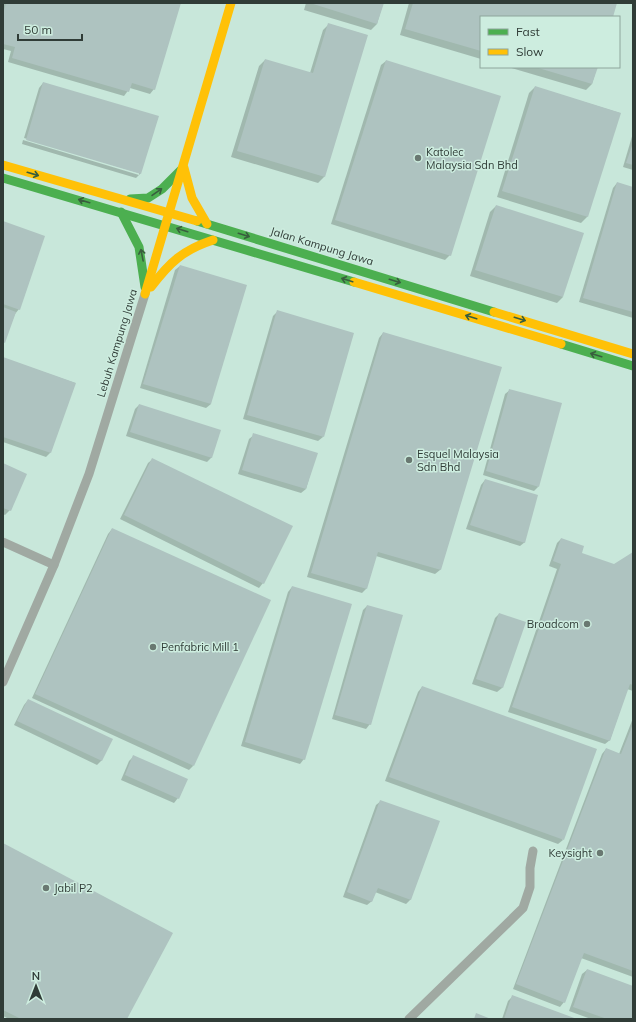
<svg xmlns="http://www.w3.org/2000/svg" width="636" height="1022" viewBox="0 0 636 1022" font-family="Mulish,sans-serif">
<rect width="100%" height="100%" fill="#d4e6de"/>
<path fill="#c8e7da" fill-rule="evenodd" d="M 3,3 L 633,3 L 633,1019 L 3,1019 ZM 481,17 L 619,17 L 619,67 L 481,67 Z"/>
<g fill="#0003">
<polygon points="4,3 179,3 154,89 150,94 130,88 124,96 8,62 11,51 3,49"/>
<polygon points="306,3 383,3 377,24 371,30 304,10"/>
<polygon points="409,3 616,3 612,17 481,17 481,59 400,35"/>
<polygon points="329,24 366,35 324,177 318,183 231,157 259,66 265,60 310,73 323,30"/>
<polygon points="386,61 450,255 445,260 331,224 381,65"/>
<polygon points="508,67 597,67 592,84 586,90"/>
<polygon points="43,83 158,117 140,174 136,178 22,144 23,140 139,175 139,173 24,138 39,88"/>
<polygon points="535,87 620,113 587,217 581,223 497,197 529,93"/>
<polygon points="633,133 633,170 623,167"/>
<polygon points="617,183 633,188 633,318 579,302 613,188"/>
<polygon points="496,206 563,297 557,303 470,276 490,212"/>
<polygon points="3,222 19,309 15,314 3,344"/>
<polygon points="180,266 211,404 206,408 140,388 175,270"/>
<polygon points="278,311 323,437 318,441 243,419 273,316"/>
<polygon points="383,333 500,368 440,570 435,574 376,556 366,589 362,593 307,577 379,338"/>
<polygon points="3,358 75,383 50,453 46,457 3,442"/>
<polygon points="510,390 538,487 534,491 483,475 505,394"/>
<polygon points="139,405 212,457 207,462 126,436 135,409"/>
<polygon points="254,435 316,454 306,489 301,493 238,474 249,439"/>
<polygon points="153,459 263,583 259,588 120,519 148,463"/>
<polygon points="3,464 10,510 5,515 3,514"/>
<polygon points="485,480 525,542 520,546 466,529 481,485"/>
<polygon points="112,529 193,766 189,770 32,698 108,534"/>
<polygon points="561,539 580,554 614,565 633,553 633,691 627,689 610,740 605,744 508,712 557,569 549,566 557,543"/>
<polygon points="292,587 304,759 300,764 241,746 288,592"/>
<polygon points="367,606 370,724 366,729 332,719 363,610"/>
<polygon points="499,614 524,622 502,688 497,692 472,684 495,618"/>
<polygon points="422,687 563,840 558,844 385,781 418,692"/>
<polygon points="28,700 102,760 97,765 14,725 24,705"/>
<polygon points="633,718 633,977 581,958 564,1002 560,1007 513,989 602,754 606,749 619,754"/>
<polygon points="134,756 178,798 174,803 121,780 129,761"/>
<polygon points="381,801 411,899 406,904 375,892 372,901 367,905 343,897 376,805"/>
<polygon points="3,844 126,1019 9,1019 3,1016"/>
<polygon points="587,970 633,987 633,1019 591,1019 569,1011 582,974"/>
<polygon points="513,996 574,1019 502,1019 508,1001"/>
</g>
<g fill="#aec3c0">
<polygon points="6,3 181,3 155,90 132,83 129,92 12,58 15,47 3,44 3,14"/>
<polygon points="310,3 384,3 377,24"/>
<polygon points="413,3 617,3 613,17 481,17 481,51 405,29"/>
<polygon points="328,23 368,35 325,177 237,151 265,59 313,73"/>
<polygon points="386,60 501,96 451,256 335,220"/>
<polygon points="535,67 598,67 592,84"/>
<polygon points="43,82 159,116 141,174 26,140"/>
<polygon points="535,86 621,113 588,217 502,191"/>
<polygon points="633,143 633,165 626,163"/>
<polygon points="617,182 633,187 633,312 583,298"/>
<polygon points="496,205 584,233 563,297 475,270"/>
<polygon points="3,221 45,236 20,310 3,304"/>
<polygon points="180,265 247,285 211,404 143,384"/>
<polygon points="3,307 16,312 5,343 3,342"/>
<polygon points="277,310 354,333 324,437 247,415"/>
<polygon points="383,332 502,367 441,570 378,552 367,589 311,573"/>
<polygon points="3,357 76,383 51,453 3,437"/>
<polygon points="509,389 562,403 539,487 486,471"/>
<polygon points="139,404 221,430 212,458 130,432"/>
<polygon points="253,433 318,453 306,489 242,470"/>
<polygon points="152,458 293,526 264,584 124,515"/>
<polygon points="3,463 27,474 11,511 3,508"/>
<polygon points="485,479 538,495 525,543 470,525"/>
<polygon points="112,528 271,600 194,766 35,694"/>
<polygon points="561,538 584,546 582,553 614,564 633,552 633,685 630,684 610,741 512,707 561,564 553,561"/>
<polygon points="292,586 352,604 305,760 245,742"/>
<polygon points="367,605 403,615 371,725 335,715"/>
<polygon points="499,613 526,622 503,688 476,679"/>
<polygon points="422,686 597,749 564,840 389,777"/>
<polygon points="28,699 113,739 102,761 17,721"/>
<polygon points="633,724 633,971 584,953 565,1003 516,984 606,748 621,754"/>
<polygon points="133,755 188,779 179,799 125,775"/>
<polygon points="380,800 440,821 411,900 378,888 372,902 347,892"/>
<polygon points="3,843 173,933 127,1019 21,1019 3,1010"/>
<polygon points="587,969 633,986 633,1019 607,1019 573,1007"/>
<polygon points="512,995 577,1019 504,1019"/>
<polygon points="476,1013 491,1019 474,1019"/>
</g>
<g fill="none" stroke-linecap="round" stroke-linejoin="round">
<g stroke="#a0a9a2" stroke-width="9">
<polyline points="3,542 54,565"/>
<polyline points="3,682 54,565 89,474 145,294"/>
<polyline points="409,1019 523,908 530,887 530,868 533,851"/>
</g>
<g stroke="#4caf50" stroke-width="9">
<polyline points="3,178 354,282"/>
<polyline points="130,199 148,198 162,189 183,168"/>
<polyline points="121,212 139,247 145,287"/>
<polyline points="197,221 494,312"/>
<polyline points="561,344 633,366"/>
</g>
<g stroke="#ffc107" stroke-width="9">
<polyline points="3,165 197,221"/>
<polyline points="184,168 192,198 207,224"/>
<polyline points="354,282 561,344"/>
<path d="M 151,287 C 170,262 183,250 213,240"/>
<polyline points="145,294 231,3"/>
<polyline points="494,312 633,354"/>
</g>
</g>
<defs><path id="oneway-shaft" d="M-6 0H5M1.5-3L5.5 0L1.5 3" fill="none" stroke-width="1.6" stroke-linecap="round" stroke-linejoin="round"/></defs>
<g stroke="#385e3e">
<use href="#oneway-shaft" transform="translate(33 174) rotate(16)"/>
<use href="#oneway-shaft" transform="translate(157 192) rotate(-35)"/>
<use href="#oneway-shaft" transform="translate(84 201) rotate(-164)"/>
<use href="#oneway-shaft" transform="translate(182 230) rotate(-163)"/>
<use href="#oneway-shaft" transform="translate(244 235) rotate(17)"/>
<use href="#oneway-shaft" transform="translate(142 255) rotate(-101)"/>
<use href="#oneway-shaft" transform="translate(347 280) rotate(-163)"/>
<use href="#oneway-shaft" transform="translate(395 281) rotate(17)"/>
<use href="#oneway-shaft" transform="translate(471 317) rotate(-163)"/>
<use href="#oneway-shaft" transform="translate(520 319) rotate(17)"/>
<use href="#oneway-shaft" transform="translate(596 355) rotate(-163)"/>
</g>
<g fill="#697871" stroke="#cdeddf" stroke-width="1.5">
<circle cx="418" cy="158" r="4"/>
<circle cx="409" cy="460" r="4"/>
<circle cx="587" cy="624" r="4"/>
<circle cx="153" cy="647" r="4"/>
<circle cx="600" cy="853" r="4"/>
<circle cx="46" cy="888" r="4"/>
</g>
<g text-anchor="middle" stroke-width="3" stroke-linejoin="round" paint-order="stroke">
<g font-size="11" fill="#303c37" stroke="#cdeddf" text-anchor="start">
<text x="426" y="156">Katolec<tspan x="426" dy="13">Malaysia Sdn Bhd</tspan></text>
<text x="417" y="458">Esquel Malaysia<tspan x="417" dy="13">Sdn Bhd</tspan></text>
<text x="579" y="628" text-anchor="end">Broadcom</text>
<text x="161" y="651">Penfabric Mill 1</text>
<text x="592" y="857" text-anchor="end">Keysight</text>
<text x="54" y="892">Jabil P2</text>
</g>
<g font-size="11" fill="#303c37" stroke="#cdeddf">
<text transform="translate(322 246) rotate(17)" y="4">Jalan Kampung Jawa</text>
<text transform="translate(117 343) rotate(-73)" y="4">Lebuh Kampung Jawa</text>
</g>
</g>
<rect width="636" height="1022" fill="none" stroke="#303c37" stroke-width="8"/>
<rect x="480" y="16" width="140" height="52" fill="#cdeddf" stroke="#8ea69c"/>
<rect x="488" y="29" width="20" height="6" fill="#4caf50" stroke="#8ea69c"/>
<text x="516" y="36" font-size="12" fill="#303c37">Fast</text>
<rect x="488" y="49" width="20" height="6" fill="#ffc107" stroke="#8ea69c"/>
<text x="516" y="56" font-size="12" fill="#303c37">Slow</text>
<g transform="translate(36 986)" stroke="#cdeddf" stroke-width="3" paint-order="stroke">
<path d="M0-3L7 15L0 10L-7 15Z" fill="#303c37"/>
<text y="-6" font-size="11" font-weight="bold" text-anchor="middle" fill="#303c37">N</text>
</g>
<path d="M18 34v6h64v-6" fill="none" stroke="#303c37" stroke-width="2"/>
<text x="24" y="34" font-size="12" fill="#303c37" stroke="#cdeddf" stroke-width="3" paint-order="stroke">50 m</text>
</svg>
